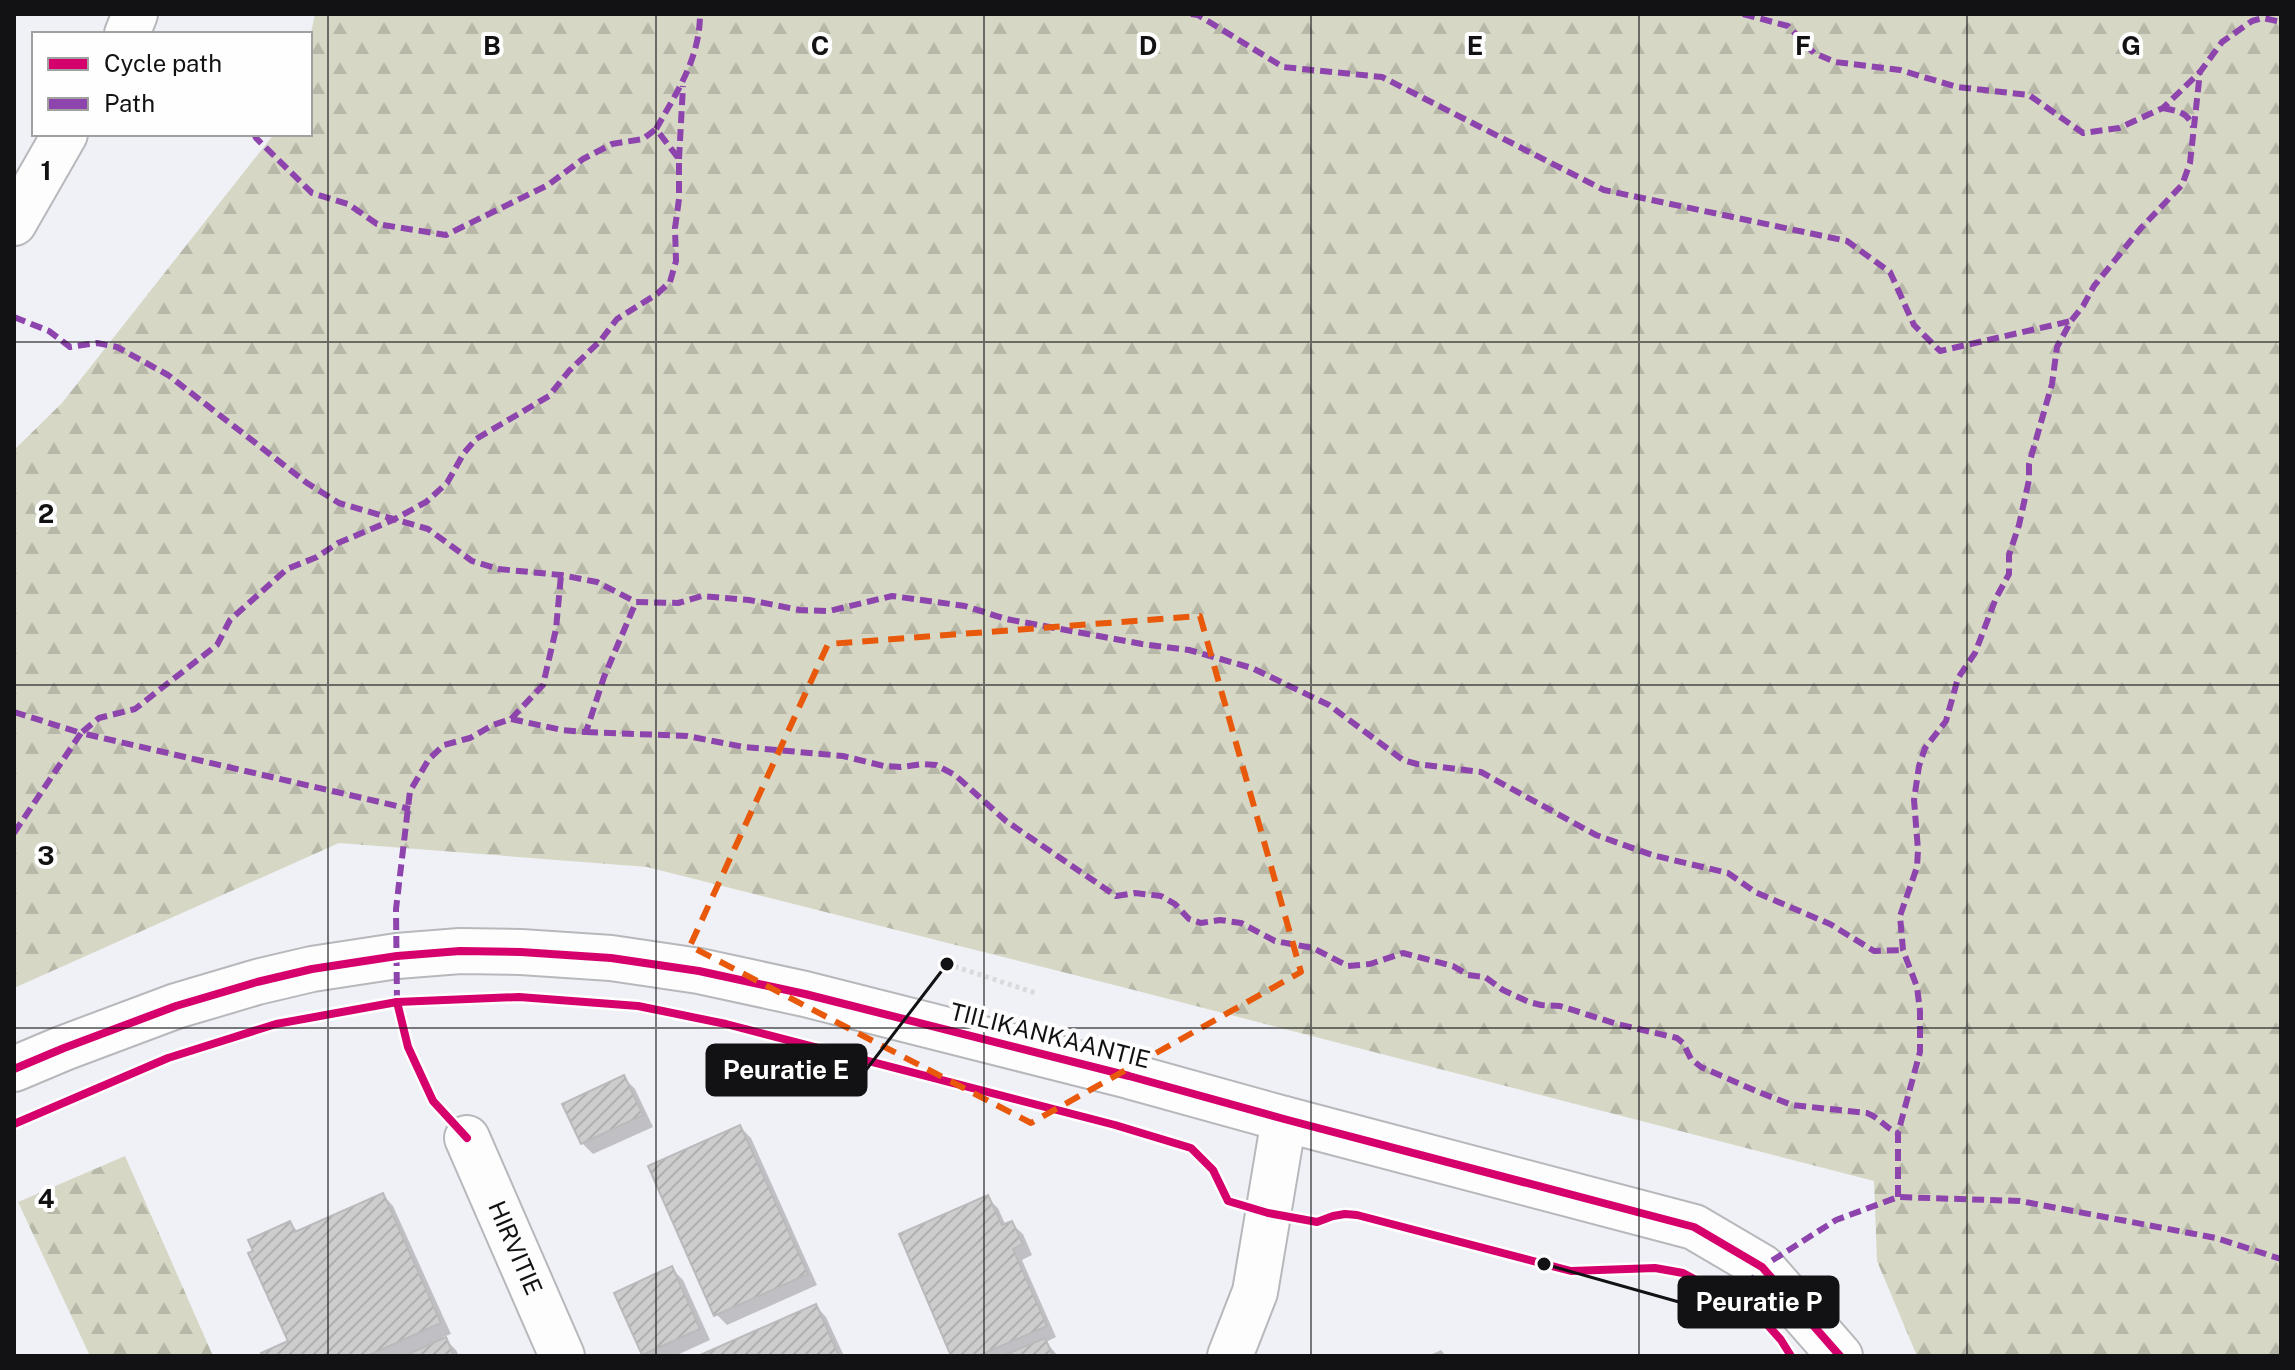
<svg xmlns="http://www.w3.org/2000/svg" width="2295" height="1370" viewBox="0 0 2295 1370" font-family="'Public Sans',sans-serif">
<defs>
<pattern id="forest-firs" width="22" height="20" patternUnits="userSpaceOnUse" patternTransform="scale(2)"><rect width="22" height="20" fill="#d6d8c5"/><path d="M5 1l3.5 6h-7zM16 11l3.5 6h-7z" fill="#b7b8a8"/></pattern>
<pattern id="building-hatch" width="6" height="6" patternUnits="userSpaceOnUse" patternTransform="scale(2)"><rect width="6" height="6" fill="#cdcdce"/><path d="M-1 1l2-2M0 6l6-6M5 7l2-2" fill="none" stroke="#afafb0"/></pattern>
</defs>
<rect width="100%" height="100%" fill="#f0f1f6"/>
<g fill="url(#forest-firs)">
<polygon points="315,14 2281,14 2281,1356 1917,1356 1877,1261 1874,1181 1126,988 647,867 339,843 14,988 14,450 62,403 274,134 310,134 310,37"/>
<polygon points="125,1156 213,1356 90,1356 18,1202"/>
</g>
<g fill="#0003">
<polygon points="624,1078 635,1089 653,1127 593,1154 582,1143"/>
<polygon points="740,1127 751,1138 817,1285 727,1325 716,1314"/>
<polygon points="383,1195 393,1206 451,1334 443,1337 456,1350 459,1356 265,1356 290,1342 290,1223 299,1233"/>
<polygon points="987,1198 998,1208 1006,1226 1012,1224 1023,1234 1032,1255 1022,1260 1056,1337 1046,1342 1058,1356 953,1356"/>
<polygon points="672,1269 683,1280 710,1340 675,1356 646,1356 644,1354"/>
<polygon points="816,1306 826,1317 844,1356 703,1356"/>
<polygon points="1441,1350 1446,1356 1428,1356"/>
</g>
<g fill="url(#building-hatch)" stroke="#bab9bb" stroke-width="2">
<polygon points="624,1075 643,1115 581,1144 562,1104"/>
<polygon points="740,1125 808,1274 714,1316 648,1166"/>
<polygon points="383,1193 441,1323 367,1356 262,1356 261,1353 288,1341 248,1253 253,1251 248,1240 290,1221 295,1232"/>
<polygon points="988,1195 1002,1225 1012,1221 1023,1244 1013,1249 1047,1326 978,1356 951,1356 899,1234"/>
<polygon points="672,1266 700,1329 642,1355 614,1293"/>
<polygon points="816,1304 839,1356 698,1356"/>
<polygon points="446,1337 454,1356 404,1356"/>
<polygon points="1045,1338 1053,1356 1002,1356"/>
</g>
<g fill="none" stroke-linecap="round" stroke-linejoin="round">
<g stroke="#b7b8bb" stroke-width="48">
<g id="minor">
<polyline points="127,34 135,14"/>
<polyline points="14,223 65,134"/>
<path id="s1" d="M 467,1138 L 562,1356"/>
<polyline points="1230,1356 1255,1292 1284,1119"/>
</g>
</g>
<g stroke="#b7b8bb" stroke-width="48">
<polyline id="tertiary" points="14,1069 64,1048 176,1006 257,982 312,969 397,956 460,951 521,952 611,958 699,971 805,994 1129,1076 1284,1119 1694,1227 1762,1267 1840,1356"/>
</g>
<polyline stroke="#dadadc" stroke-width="5" stroke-dasharray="4 4" stroke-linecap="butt" points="947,964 1036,993"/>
<use href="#minor" stroke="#fdfdfe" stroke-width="44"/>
<use href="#tertiary" stroke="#fdfdfe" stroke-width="44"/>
<g stroke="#8e44ad" stroke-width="6" stroke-dasharray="12 6" stroke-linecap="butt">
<polyline points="1191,14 1198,15 1283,67 1382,77 1604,190 1847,241 1890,272 1914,325 1940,351 2071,321"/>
<polyline points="1743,14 1788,26 1814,53 1835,62 1900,70 1957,87 2029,95 2083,133 2119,128 2163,108 2200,72"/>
<path d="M 2163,108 C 2177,111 2188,112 2193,127"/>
<polyline points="254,134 256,138 312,193 348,204 377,224 446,235 548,185 583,159 612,144 643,139 656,129"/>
<polyline points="679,159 683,86"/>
<polyline points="14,317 49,331 70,347 97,343 117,347 168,375 307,483 339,503 428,529 472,561 498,569 561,575 597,582 636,602 678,603 702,596 749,600 800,610 829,611 892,596 965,606 1006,619 1142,644 1189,650 1252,668 1329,705 1403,760 1417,764 1481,772 1596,835 1652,855 1728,873 1755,892 1830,924 1874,951 1903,950"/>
<path d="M 14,712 L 81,733 L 99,718 L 135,709 L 163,687 L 217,645 L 230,620 L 287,569 L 317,557 L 338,543 L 393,520 L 426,502 L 447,483 L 464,453 L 476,439 L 549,396 L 569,371 L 601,340 L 617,319 L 657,294 L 670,282 L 676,261 L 675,228 L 679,199 L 679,159 L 656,129 C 677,92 700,58 700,14"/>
<polyline points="511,719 543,685 556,629 561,575"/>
<path d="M 586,732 L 687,736 L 744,747 L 843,756 L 884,766 L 901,767 L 923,764 L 936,765 L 955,775 L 1006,821 L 1116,896 L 1135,893 L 1161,896 L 1175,904 L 1189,919 L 1201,923 L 1220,920 L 1241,923 L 1275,941 L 1313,948 L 1348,966 L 1370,964 L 1403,953 L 1453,966 L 1468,975 L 1485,977 L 1503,990 L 1529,1002 L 1541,1005 L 1560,1006 L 1617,1024 L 1677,1038 L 1683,1043 L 1691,1059 L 1701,1067 L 1756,1091 L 1792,1105 L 1867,1113 C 1880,1118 1885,1128 1898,1133"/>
<polyline points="14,833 81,733 410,809"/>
<polyline points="397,1002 396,909 410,791 429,759 444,745 470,738 493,725 511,719 562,730 586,732 604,677 636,602"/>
<polyline points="1898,1197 1898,1133 1920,1052 1920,1011 1917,987 1903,950 1900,916 1917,867 1918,850 1914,800 1919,766 1925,748 1946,721 1958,678 1975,653 1996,598 2009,574 2009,555 2019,525 2029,480 2029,464 2052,384 2057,347 2071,321 2083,306 2094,286 2141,228 2182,185 2190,163 2200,72 2222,42 2252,21 2263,18 2281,22"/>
<polyline points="1736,1300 1762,1267 1836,1220 1898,1197 2020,1201 2216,1238 2281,1259"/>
</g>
<g stroke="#fefefe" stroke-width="13">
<g id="cycleway">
<polyline points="397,1002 408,1047 433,1101 467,1138"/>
<polyline points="14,1069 64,1048 176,1006 257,982 312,969 397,956 460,951 521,952 611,958 699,971 805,994 1129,1076 1284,1119 1694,1227 1762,1267 1840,1356"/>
<polyline points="14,1124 168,1058 276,1024 397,1002 519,997 638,1006 726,1024 1115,1125 1191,1148 1213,1170 1228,1201 1268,1213 1317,1222 1333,1216 1345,1214 1357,1215 1571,1271 1655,1268 1683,1273 1757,1313 1781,1340 1791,1356"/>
</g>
</g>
<use href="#cycleway" stroke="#d6006c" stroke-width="8"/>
</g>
<path fill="none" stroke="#e8590c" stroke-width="6" stroke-dasharray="16 10" stroke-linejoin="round" d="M 1200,616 L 1301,972 L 1031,1123 L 690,946 L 828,644 Z"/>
<path fill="none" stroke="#121215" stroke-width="2" stroke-opacity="0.55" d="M 328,14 L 328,1356M 656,14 L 656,1356M 984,14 L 984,1356M 1311,14 L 1311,1356M 1639,14 L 1639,1356M 1967,14 L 1967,1356M 14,342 L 2281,342M 14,685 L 2281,685M 14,1028 L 2281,1028"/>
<g text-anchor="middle" stroke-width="8" stroke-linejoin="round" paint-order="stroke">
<g font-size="24" fill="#121215" stroke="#fefefe">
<text transform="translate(1050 1036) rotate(14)" y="8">TIILIKANKAANTIE</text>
<text dy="8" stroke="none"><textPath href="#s1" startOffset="120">HIRVITIE</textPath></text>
</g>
</g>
<g font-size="26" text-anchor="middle" font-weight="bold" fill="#121215" stroke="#fefefe" stroke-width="8" stroke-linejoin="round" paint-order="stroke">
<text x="492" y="55">B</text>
<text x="820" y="55">C</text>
<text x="1148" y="55">D</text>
<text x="1475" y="55">E</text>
<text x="1803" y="55">F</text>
<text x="2131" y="55">G</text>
<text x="46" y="180">1</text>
<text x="46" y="523">2</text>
<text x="46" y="865">3</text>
<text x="46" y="1208">4</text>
</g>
<path fill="none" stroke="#121215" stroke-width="3" d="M947 964L866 1070M1544 1264L1679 1302"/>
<g fill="#121215" stroke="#fefefe" stroke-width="3">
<circle cx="947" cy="964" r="8"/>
<circle cx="1544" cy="1264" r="8"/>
</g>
<g fill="#121215" stroke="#121215" stroke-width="3">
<rect x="707" y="1045" width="159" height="50" rx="8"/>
<rect x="1679" y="1277" width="159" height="50" rx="8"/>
</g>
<g font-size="26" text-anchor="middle" font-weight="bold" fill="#fff">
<text x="786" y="1079">Peuratie E</text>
<text x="1759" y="1311">Peuratie P</text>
</g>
<rect width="2295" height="1370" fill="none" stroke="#121215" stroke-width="32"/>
<rect x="32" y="32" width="280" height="104" fill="#fefefe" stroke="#a0a0a1" stroke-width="2"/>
<rect x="48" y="58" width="40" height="12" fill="#d6006c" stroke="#a0a0a1" stroke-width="2"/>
<text x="104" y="72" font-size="24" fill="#121215">Cycle path</text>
<rect x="48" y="98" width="40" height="12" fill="#8e44ad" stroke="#a0a0a1" stroke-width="2"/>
<text x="104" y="112" font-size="24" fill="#121215">Path</text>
</svg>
